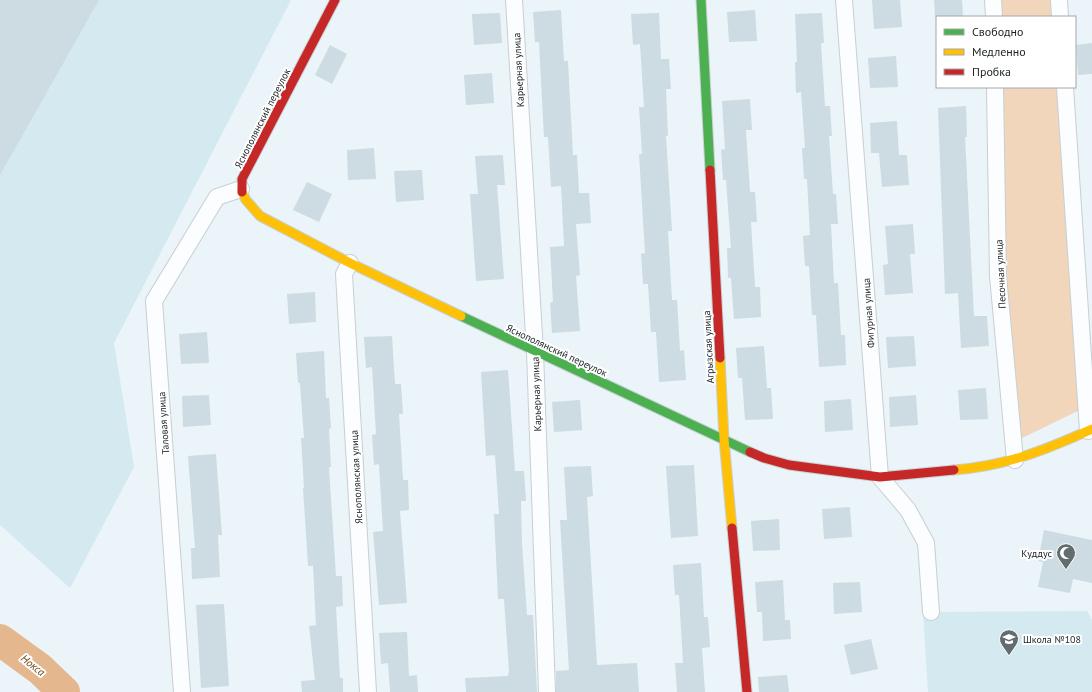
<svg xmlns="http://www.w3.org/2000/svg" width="1092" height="692" viewBox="0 0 1092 692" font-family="'PT Sans',sans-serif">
<rect width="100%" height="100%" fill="#eaf4f9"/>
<g fill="#d5e9f0">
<polygon points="0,0 291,0 114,343 134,467 70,588 0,525"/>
<polygon points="1087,611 1092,620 1092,692 928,692 923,612"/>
</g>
<g fill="#f1d6bc">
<polygon points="991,0 1063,0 1064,17 992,17"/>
<polygon points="995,87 1068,87 1088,406 1008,445"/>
</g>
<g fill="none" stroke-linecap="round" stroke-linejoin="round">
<polyline stroke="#e4b78e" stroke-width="32" points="0,640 40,669 64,692"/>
</g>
<g fill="#cddce2">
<polygon points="0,0 99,0 0,175"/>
<polygon points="872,0 900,0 902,27 874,29"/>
<polygon points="934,0 962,0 963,17 935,17"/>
<polygon points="561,10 564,61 568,61 573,155 577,155 579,193 589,193 591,223 576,224 580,275 576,276 580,331 552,333 550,303 553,302 550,247 564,246 561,186 551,187 548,137 544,137 539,42 535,42 533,12"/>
<polygon points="755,10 757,41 729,42 727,12"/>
<polygon points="500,13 502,43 474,45 472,14"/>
<polygon points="659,13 661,59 669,59 671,89 666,89 668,136 666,136 672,231 668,231 672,300 677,300 680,351 684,350 686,380 659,382 656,332 651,332 648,284 643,284 641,254 645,253 639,154 642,154 639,107 644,107 640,44 633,45 631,14"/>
<polygon points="822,13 824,43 821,43 825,106 830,106 832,136 829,136 833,194 836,194 838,224 831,224 834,283 838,283 841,335 845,335 846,365 819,367 816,315 812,315 809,266 805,266 803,236 810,235 807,179 804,179 802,148 805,148 801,92 796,93 795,62 797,62 795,14"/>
<polygon points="1092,43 1092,74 1078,75 1076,45"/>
<polygon points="330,45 347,54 332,84 315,75"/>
<polygon points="896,56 898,87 870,88 868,58"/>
<polygon points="492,73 494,103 466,105 464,75"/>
<polygon points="750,99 752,130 746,130 750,192 755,192 757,222 751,222 755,287 760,287 761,317 734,319 731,278 728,278 727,248 731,248 726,180 723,180 721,150 725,149 722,101"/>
<polygon points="966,106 967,137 965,137 974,316 987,316 989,346 961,348 958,293 945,294 938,108"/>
<polygon points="897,121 899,155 907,155 909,185 882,187 879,153 871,153 870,123"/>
<polygon points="374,148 376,179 348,180 347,150"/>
<polygon points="503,155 505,185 497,185 504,279 476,281 470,194 478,194 475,156"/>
<polygon points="422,170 424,200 396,202 394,171"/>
<polygon points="307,182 332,194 319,222 293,210"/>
<polygon points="913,224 915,254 910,254 913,293 885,295 883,265 888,264 885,226"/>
<polygon points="315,292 316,322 289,324 287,294"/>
<polygon points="207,332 209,363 181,364 179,334"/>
<polygon points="392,336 395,384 401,384 403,414 399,414 403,480 408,480 409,510 400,511 407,603 379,605 373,532 383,531 379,464 374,465 372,435 376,434 372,367 366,368 364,337"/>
<polygon points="914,336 916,366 888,368 886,337"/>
<polygon points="764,346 767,388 771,388 773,419 745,420 742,378 738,378 736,348"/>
<polygon points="324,351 326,398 329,398 331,428 329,429 331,467 329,467 336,576 342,576 343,606 336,607 340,678 343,678 343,692 302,692 301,681 315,680 309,626 316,625 313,566 308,566 303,488 304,488 301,438 304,438 300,383 298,383 296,353"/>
<polygon points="508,370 515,471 524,471 526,501 521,501 522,543 527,615 533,615 537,692 466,692 465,678 508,676 509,671 504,599 498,599 494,514 499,514 495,455 486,456 481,372"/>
<polygon points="986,388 988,419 960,420 958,390"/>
<polygon points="209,395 211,425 183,427 182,396"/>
<polygon points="916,395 918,425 890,427 889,397"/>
<polygon points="851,399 853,430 825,432 824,401"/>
<polygon points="580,400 582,430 554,432 552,402"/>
<polygon points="216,454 222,535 218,535 220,577 192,579 191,548 195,548 188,456"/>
<polygon points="694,465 698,536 671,538 666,466"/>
<polygon points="591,466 593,496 587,497 597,665 637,663 639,692 556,692 556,671 569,670 560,520 567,520 564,467"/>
<polygon points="850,507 852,537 824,539 822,509"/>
<polygon points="779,519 780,550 753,551 751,521"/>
<polygon points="1044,530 1092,540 1092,583 1073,579 1070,593 1038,587 1043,562 1038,561"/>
<polygon points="701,563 704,617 708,617 710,647 702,648 705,692 677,692 675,663 683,663 679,595 675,595 673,565"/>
<polygon points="783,580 785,620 790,620 791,639 763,641 762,612 757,612 755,582"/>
<polygon points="860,582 862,612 834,614 833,583"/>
<polygon points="224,604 229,686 201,688 196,605"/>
<polygon points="407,632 409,676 417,675 418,692 390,692 388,663 381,664 379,633"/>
<polygon points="871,639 878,669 851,675 844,645"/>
<polygon points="787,675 789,692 759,692 758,677"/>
</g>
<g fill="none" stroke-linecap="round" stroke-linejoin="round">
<g stroke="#c7cfd3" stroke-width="18">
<g id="street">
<polyline points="514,0 535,352 547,692"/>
<polyline points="844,0 880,477 908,510 926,543 931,612"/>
<polyline points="993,0 994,17"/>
<polyline points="1059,0 1060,17"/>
<polyline points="995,87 998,276 1015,460"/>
<polyline points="1065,87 1088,431"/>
<polyline points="350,263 344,274 368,692"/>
<polyline points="182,692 154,301 217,197 241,189"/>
</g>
</g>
<g stroke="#c7cfd3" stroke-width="11">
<g id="fast">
<polyline points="701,0 710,170"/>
<polyline points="461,316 750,452"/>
</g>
</g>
<g stroke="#c7cfd3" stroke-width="11">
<g id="slow">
<polyline points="242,192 246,200 260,216 350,263 461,316"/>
<polyline points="720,358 724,439 732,528"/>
<path d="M 954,470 C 1006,466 1045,450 1092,429"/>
</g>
</g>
<g stroke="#c7cfd3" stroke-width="11">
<g id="jam">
<polyline points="710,170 720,358"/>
<polyline points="242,192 242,179 335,0"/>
<polyline points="750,452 764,458 789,465 880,477 954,470"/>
<polyline points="732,528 747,692"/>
</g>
</g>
<use href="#street" stroke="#fcfdfe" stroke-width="16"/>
<use href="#fast" stroke="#4caf50" stroke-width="9"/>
<use href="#slow" stroke="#ffc107" stroke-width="9"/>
<use href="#jam" stroke="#c62828" stroke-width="9"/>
</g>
<defs>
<g id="mosque-pin" transform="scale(1)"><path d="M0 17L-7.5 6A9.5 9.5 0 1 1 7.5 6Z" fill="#636c6f" stroke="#fff"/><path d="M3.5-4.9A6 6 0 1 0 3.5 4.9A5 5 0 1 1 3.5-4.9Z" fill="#fff"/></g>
<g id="school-pin" transform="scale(1)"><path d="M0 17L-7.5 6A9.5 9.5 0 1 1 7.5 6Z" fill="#636c6f" stroke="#fff"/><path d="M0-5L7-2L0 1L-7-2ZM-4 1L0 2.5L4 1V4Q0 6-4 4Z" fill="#fff"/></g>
</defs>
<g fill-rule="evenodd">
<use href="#mosque-pin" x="1066" y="553"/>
<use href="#school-pin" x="1009" y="639"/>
</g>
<g text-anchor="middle" stroke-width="4" stroke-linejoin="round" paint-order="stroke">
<g font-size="10" fill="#1b2224" stroke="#fff">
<text transform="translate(518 70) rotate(-93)" y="4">Карьерная улица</text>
<text transform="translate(262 118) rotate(-63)" y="4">Яснополянский переулок</text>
<text transform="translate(1000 274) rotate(-93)" y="4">Песочная улица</text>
<text transform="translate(868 313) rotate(-94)" y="4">Фигурная улица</text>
<text transform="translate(708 347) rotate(-93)" y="4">Агрызская улица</text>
<text transform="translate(557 350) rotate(25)" y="4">Яснополянский переулок</text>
<text transform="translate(536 394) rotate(-92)" y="4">Карьерная улица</text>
<text transform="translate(163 423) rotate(-94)" y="4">Таловая улица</text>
<text transform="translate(356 477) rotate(-93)" y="4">Яснополянская улица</text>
</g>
<g font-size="10" fill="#1b2224" stroke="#fff" text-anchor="end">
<text x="1052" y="557">Куддус</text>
<text x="1023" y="643" text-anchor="start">Школа №108</text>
</g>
<g font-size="11" font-style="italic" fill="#704316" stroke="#fff">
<text transform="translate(33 665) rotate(38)" y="4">Нокса</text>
</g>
</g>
<rect x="936" y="16" width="140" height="72" fill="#ffffff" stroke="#a4a7a7"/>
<rect x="944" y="29" width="20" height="6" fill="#4caf50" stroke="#a4a7a7"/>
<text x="972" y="36" font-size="12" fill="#1b2224">Свободно</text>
<rect x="944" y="49" width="20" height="6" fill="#ffc107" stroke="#a4a7a7"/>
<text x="972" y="56" font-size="12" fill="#1b2224">Медленно</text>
<rect x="944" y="69" width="20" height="6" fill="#c62828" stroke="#a4a7a7"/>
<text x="972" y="76" font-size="12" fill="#1b2224">Пробка</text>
</svg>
